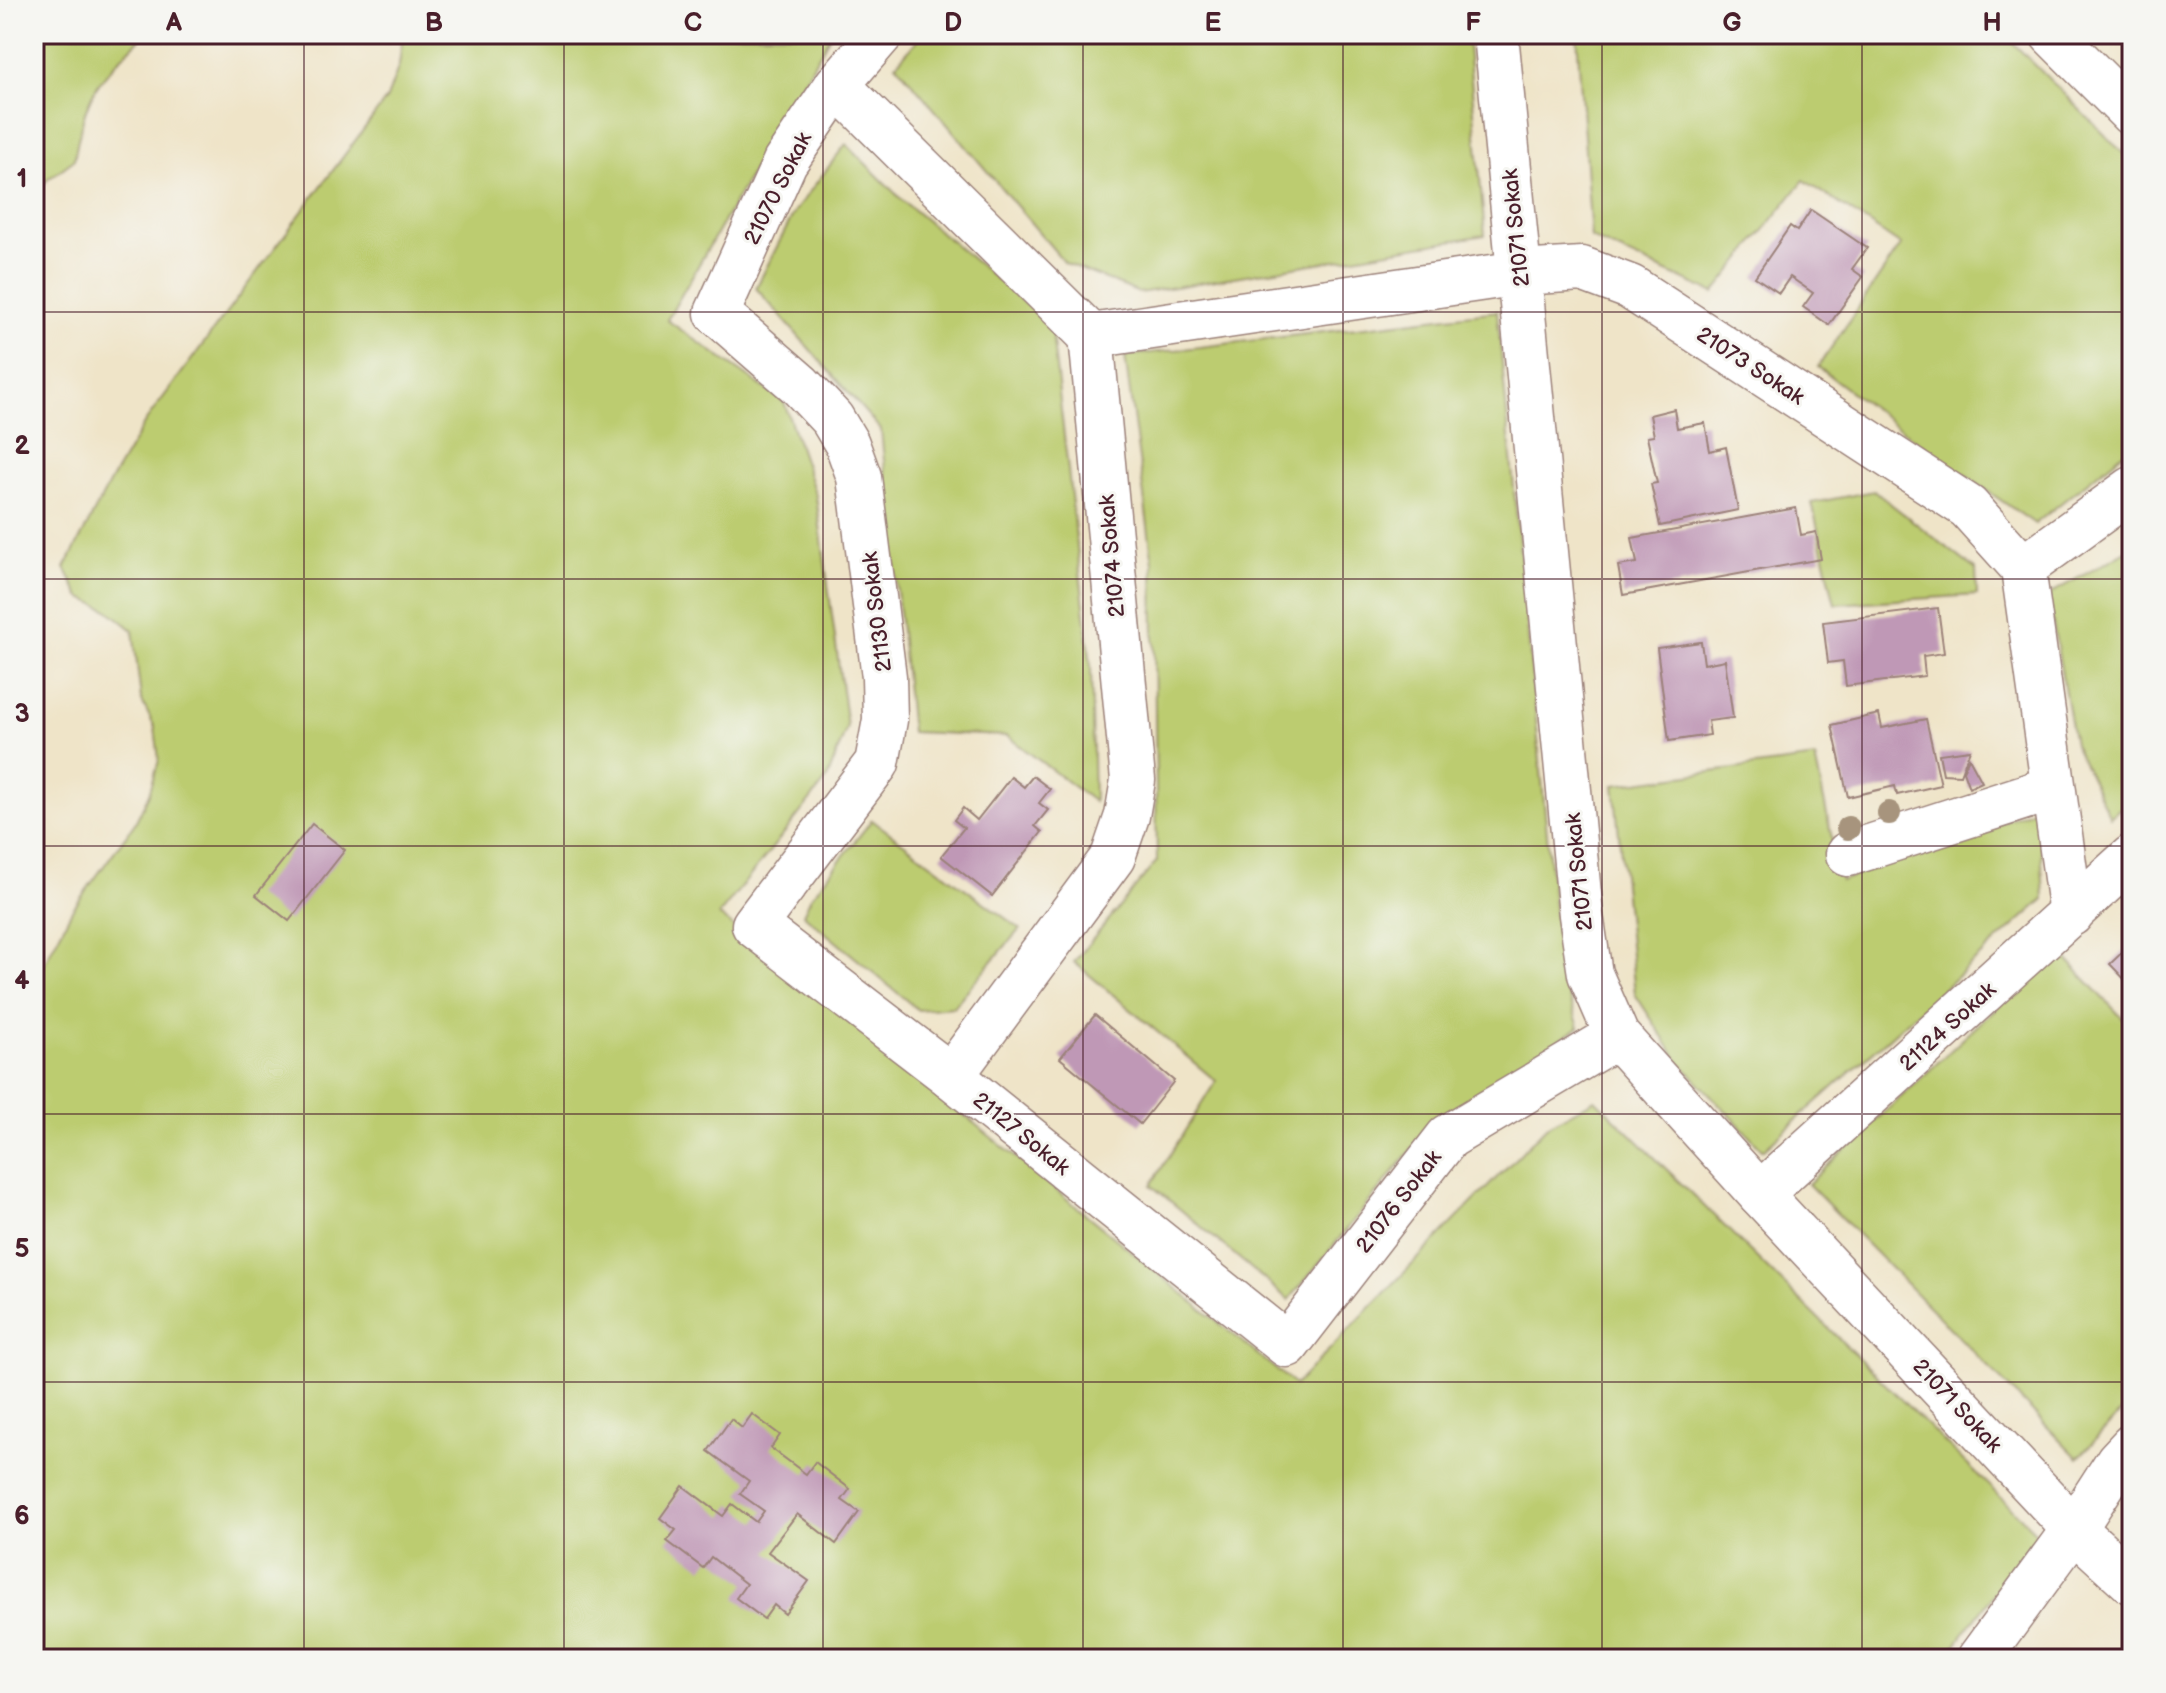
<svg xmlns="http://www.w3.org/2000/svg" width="2166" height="1693" viewBox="0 0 2166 1693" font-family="'Balsamiq Sans',sans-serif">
<rect width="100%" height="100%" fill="#f6f6f2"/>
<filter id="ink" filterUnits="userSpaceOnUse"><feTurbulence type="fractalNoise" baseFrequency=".0125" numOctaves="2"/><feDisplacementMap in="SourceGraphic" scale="16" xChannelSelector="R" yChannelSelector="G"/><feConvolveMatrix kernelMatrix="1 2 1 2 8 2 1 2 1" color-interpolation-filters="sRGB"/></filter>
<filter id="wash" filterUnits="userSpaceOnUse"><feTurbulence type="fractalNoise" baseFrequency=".006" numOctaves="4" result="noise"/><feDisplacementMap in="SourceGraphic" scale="32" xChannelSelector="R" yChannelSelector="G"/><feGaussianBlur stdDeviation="1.8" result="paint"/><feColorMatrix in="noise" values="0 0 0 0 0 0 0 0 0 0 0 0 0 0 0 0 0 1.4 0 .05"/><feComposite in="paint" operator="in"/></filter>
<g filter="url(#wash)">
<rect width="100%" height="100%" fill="#efe4c8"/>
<g fill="#bccc6f" stroke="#83764d" stroke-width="2">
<path d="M 34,34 L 145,34 C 127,53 102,73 91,98 C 82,117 78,139 74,160 L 47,180 L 34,200 Z"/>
<polygon points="403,34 831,34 667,320 784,402 816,496 847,727 827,779 719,915 1295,1385 1547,1126 1595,1099 2038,1534 1945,1659 34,1659 34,983 72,910 135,823 149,794 159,760 155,728 141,699 133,630 108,610 80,597 65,568 111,480 145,422 387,98 399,65"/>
<polygon points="923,34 1467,34 1485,235 1139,293 1065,263 896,64"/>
<polygon points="1577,34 2004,34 2132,162 2132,446 2035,524 1926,448 1818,367 1901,245 1804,180 1714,293 1591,238"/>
<polygon points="846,144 903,201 1051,325 1091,666 1094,802 1007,736 911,732 881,430 756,288 795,211"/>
<polygon points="1497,311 1560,970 1579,1027 1436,1120 1289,1300 1151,1185 1216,1081 1074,962 1157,861 1153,563 1125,356"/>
<polygon points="1874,491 1976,570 1977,595 1835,604 1812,503"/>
<polygon points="2132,548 2132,798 2110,817 2074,744 2048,595"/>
<polygon points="1815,758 1841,881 2039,808 2044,899 1763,1150 1680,1063 1635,994 1614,785"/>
<polygon points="872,820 1020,929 953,1007 918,1010 803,914 811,897"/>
<polygon points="2058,950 2132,1028 2132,1401 2078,1458 1808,1184"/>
</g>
<g id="blocks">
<g fill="#bf98b6">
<polygon points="1811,210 1867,248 1852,269 1863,277 1829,325 1803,307 1813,293 1790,277 1779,293 1755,277 1790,226 1797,231"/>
<polygon points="1674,409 1677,428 1705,423 1710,451 1726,447 1738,510 1660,526 1651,484 1657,483 1647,437 1654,436 1650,415"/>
<polygon points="1796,508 1801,535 1816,532 1821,559 1623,595 1618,566 1637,563 1632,538"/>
<polygon points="1938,608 1944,653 1923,656 1925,676 1846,686 1843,661 1828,663 1823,622"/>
<polygon points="1701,642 1704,664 1725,660 1733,718 1708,721 1710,735 1669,741 1657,648"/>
<polygon points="1879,714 1882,728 1926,719 1941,785 1897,795 1895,786 1848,797 1832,725"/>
<polygon points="1970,750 1960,775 1943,774 1939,754"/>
<polygon points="1969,758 1982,782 1969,788 1963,771"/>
<polygon points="1033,776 1050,789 1039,803 1048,810 1035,826 1042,832 992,896 941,856 964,828 954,820 963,808 977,820 1011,777 1024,787"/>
<polygon points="312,824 345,850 289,921 256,895"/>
<polygon points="2132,943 2132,987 2110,964"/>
<polygon points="1095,1015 1174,1081 1140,1124 1060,1058"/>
<polygon points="752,1414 780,1435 771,1448 806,1474 815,1462 850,1489 842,1500 859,1512 836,1544 797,1514 768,1552 809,1581 785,1614 774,1605 764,1619 736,1598 746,1584 711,1557 703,1568 667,1541 676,1530 660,1518 683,1486 723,1516 732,1504 756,1522 764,1511 740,1494 749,1481 708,1451 731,1419 742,1428"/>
</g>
</g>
</g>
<g filter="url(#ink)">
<use href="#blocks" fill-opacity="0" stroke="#9c827a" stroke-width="2"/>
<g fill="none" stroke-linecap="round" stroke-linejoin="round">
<g stroke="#9c827a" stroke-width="47">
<g id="minor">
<polyline points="881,34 837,85 785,162 717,313 800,385 832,419 847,444 859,477 884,677 885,720 877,763 754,925 951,1076 1287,1345 1448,1137 1617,1036"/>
<polyline points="1496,34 1581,915 1590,974 1617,1036 1760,1194 2074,1529 2132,1582"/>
<polyline points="2052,34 2132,114"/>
<polyline points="837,85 1091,336 1133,780 1127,816 1113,857 951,1076"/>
<polyline points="1091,336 1520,273 1582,269 1630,287 1968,507 2023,568 2071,914"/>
<polyline points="2023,568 2132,489"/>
<polyline points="1848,854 2053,788"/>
<polyline points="1760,1194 2132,857"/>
<polyline points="1979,1659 2074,1529 2118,1461 2132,1446"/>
</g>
</g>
<use href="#minor" stroke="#fff" stroke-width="44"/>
</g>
<g fill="#a7947d">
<circle cx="1889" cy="813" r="12"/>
<circle cx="1848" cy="828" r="12"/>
</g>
</g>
<path fill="none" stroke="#4a1f2b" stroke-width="2" stroke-opacity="0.55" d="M 304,34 L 304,1659M 564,34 L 564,1659M 823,34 L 823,1659M 1083,34 L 1083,1659M 1343,34 L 1343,1659M 1602,34 L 1602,1659M 1862,34 L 1862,1659M 34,312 L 2132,312M 34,579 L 2132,579M 34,846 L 2132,846M 34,1114 L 2132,1114M 34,1382 L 2132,1382"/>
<g text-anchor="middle" stroke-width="6" stroke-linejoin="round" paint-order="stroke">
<g font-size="22" fill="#4a1f2b" stroke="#f6f6f2">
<text transform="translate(777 188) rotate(-63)" y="8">21070 Sokak</text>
<text transform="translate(1515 228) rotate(-96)" y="8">21071 Sokak</text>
<text transform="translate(1751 365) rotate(33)" y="8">21073 Sokak</text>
<text transform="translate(1111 556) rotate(-95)" y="8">21074 Sokak</text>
<text transform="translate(876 612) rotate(-97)" y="8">21130 Sokak</text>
<text transform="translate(1578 872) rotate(-96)" y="8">21071 Sokak</text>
<text transform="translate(1947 1026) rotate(-42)" y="8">21124 Sokak</text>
<text transform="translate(1022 1133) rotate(39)" y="8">21127 Sokak</text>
<text transform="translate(1398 1201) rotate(-52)" y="8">21076 Sokak</text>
<text transform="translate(1958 1405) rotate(47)" y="8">21071 Sokak</text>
</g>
</g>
<rect width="2166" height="1693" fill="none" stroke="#f6f6f2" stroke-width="88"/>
<rect x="44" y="44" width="2078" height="1605" fill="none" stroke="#4a1f2b" stroke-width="3"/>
<g font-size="26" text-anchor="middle" font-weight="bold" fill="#4a1f2b">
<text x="174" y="31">A</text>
<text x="434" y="31">B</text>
<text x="693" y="31">C</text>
<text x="953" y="31">D</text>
<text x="1213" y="31">E</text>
<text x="1473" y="31">F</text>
<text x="1732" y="31">G</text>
<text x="1992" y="31">H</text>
<text x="22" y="187">1</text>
<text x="22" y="454">2</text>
<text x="22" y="722">3</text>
<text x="22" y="989">4</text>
<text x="22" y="1257">5</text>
<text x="22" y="1524">6</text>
</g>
</svg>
